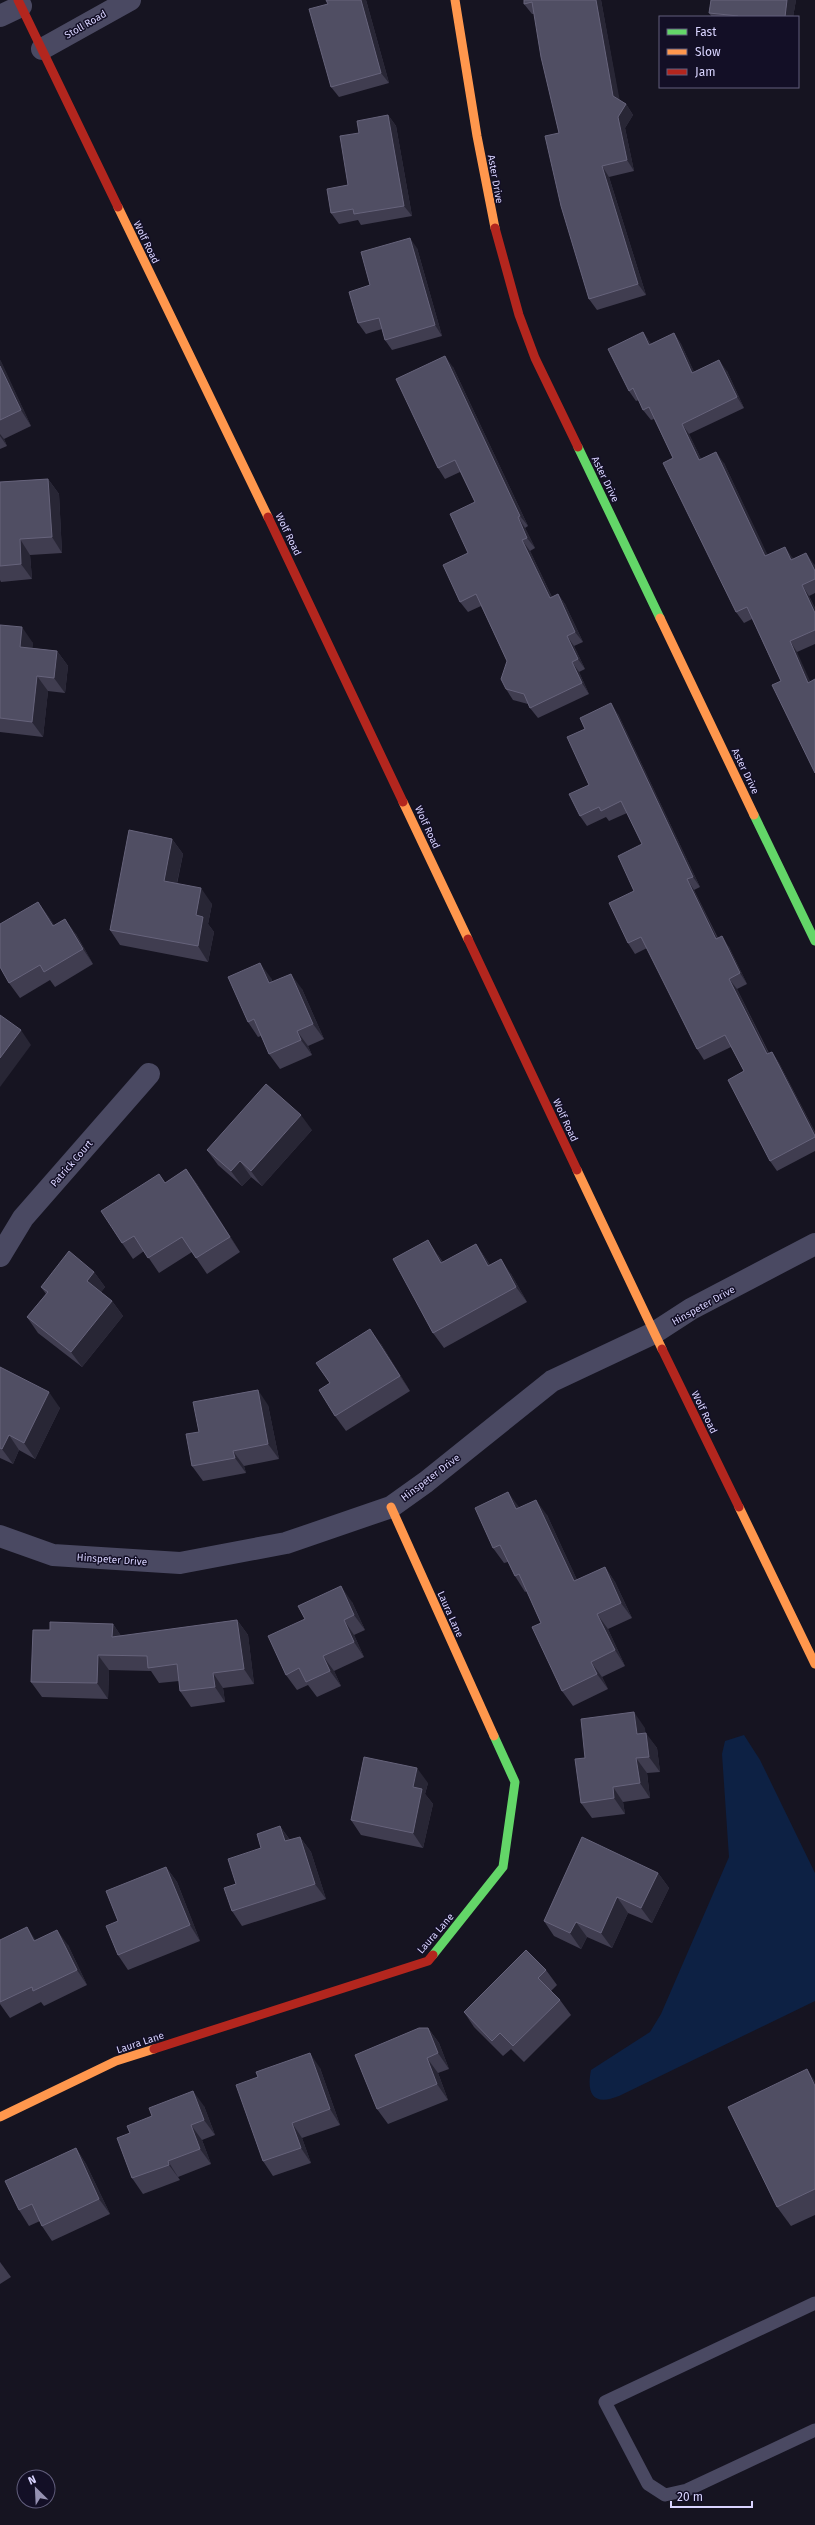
<svg xmlns="http://www.w3.org/2000/svg" width="815" height="2525" viewBox="0 0 815 2525" font-family="'Fira Sans',sans-serif">
<rect width="100%" height="100%" fill="#161421"/>
<path fill="#0d2144" d="M 744,1735 L 760,1760 L 815,1873 L 815,2001 L 619,2096 C 594,2106 586,2095 591,2070 L 650,2032 L 661,2014 L 729,1857 L 722,1754 L 725,1741 Z"/>
<g fill="none" stroke-linecap="round" stroke-linejoin="round">
<polyline stroke="#4a4962" stroke-width="13" points="815,2303 605,2402 648,2484 665,2495 687,2490 815,2430"/>
<g stroke="#4a4962" stroke-width="22">
<polyline points="0,16 21,6"/>
<polyline points="42,49 130,0"/>
<polyline points="0,1256 23,1218 149,1074"/>
<polyline points="0,1536 53,1555 180,1563 286,1543 391,1507 426,1482 552,1381 654,1333 691,1309 815,1244"/>
</g>
<g stroke="#63d668" stroke-width="9">
<polyline points="578,447 660,618"/>
<polyline points="754,815 815,941"/>
<polyline points="433,1955 503,1867 515,1782 494,1736"/>
</g>
<g stroke="#ff974d" stroke-width="9">
<polyline points="455,0 477,136 495,228"/>
<polyline points="118,207 268,517"/>
<polyline points="660,618 754,815"/>
<polyline points="403,802 468,939"/>
<polyline points="577,1170 662,1349"/>
<polyline points="391,1507 494,1736"/>
<polyline points="739,1507 815,1664"/>
<polyline points="0,2117 116,2061 154,2049"/>
</g>
<g stroke="#b3261e" stroke-width="9">
<polyline points="18,0 118,207"/>
<polyline points="495,228 519,315 535,358 578,447"/>
<polyline points="268,517 403,802"/>
<polyline points="468,939 577,1170"/>
<polyline points="662,1349 739,1507"/>
<polyline points="154,2049 428,1961 433,1955"/>
</g>
</g>
<g fill="#403d50">
<polygon points="366,0 389,83 339,97 331,87 328,4"/>
<polygon points="524,0 601,0 619,100 626,104 633,115 625,128 634,171 609,177 646,295 597,310 589,299 559,133 534,14 532,14 524,4"/>
<polygon points="711,0 796,0 793,17 712,17 709,13"/>
<polygon points="388,115 396,126 412,216 361,225 358,220 339,224 331,213 348,185 359,133"/>
<polygon points="417,248 442,336 392,350 385,340 382,329 366,334 358,323 370,285"/>
<polygon points="643,332 651,344 674,333 681,344 694,372 727,371 744,408 689,434 701,459 724,463 767,555 792,557 793,559 814,564 815,566 815,593 809,596 815,608 815,644 797,652 815,773 781,681 752,619 744,623 736,612 673,458 654,419 651,420 643,410 639,400 636,401 629,391"/>
<polygon points="0,360 31,426 4,439 7,446 0,449"/>
<polygon points="453,367 528,526 525,528 535,548 530,551 552,597 558,594 565,604 583,642 574,646 585,669 579,672 589,694 538,718 530,708 528,704 513,700 506,689 507,661 481,606 468,612 460,602 468,553 475,502 460,472 445,479 438,468"/>
<polygon points="48,479 59,494 62,553 30,555 32,579 1,582 0,580 0,482"/>
<polygon points="0,625 33,643 32,648 57,651 68,666 65,693 48,691 43,737 0,732"/>
<polygon points="618,714 700,887 694,890 718,938 729,947 747,984 737,989 769,1053 772,1052 779,1063 815,1132 815,1151 777,1171 770,1161 744,1071 731,1047 704,1060 697,1049 647,948 635,954 628,943 634,891 642,844 627,813 609,821 606,817 587,826 580,816 589,785"/>
<polygon points="172,839 183,854 177,884 212,904 208,924 214,932 208,962 120,945 110,930"/>
<polygon points="38,902 54,925 76,934 93,964 55,987 50,980 20,998 9,983"/>
<polygon points="271,978 272,981 302,989 324,1039 308,1046 312,1055 280,1069 269,1054 261,1036 258,1037 248,1022"/>
<polygon points="312,1130 262,1186 251,1177 242,1186 218,1165 207,1150"/>
<polygon points="186,1169 197,1184 240,1252 207,1274 192,1252 159,1273 144,1251 133,1259 122,1243 165,1183"/>
<polygon points="476,1244 490,1265 511,1274 527,1302 444,1348 433,1333 438,1255 443,1262"/>
<polygon points="94,1272 105,1287 101,1292 112,1301 123,1316 82,1367 38,1333 27,1317 46,1294 41,1287"/>
<polygon points="381,1344 410,1391 346,1431 335,1416 330,1383"/>
<polygon points="0,1367 60,1408 35,1459 19,1450 13,1464 0,1458"/>
<polygon points="268,1405 279,1459 244,1466 246,1473 203,1481 192,1466 199,1432"/>
<polygon points="519,1508 547,1515 577,1580 605,1567 615,1582 632,1618 608,1629 625,1666 602,1677 608,1689 573,1706 562,1691 541,1623 527,1591 525,1592 515,1576 508,1562 504,1563 493,1548"/>
<polygon points="352,1602 365,1630 354,1635 364,1657 334,1671 341,1686 317,1697 308,1685 297,1690 286,1675"/>
<polygon points="237,1620 248,1635 254,1684 223,1688 225,1702 191,1707 180,1691 179,1681 159,1683 151,1671 109,1670 108,1699 42,1697 31,1682 50,1630 113,1624 121,1636"/>
<polygon points="645,1728 645,1733 657,1748 660,1772 647,1773 650,1798 623,1802 625,1814 592,1818 581,1803 585,1758"/>
<polygon points="428,1783 425,1794 433,1804 423,1848 361,1835 351,1820"/>
<polygon points="280,1826 290,1840 300,1837 311,1852 326,1899 242,1926 232,1911 236,1884 261,1848"/>
<polygon points="166,1867 177,1882 200,1941 128,1970 118,1955 118,1921"/>
<polygon points="658,1873 669,1888 652,1923 628,1913 612,1948 587,1937 581,1949 554,1936 544,1921"/>
<polygon points="0,1940 36,1940 68,1945 87,1985 44,2006 41,2002 10,2018 0,2004"/>
<polygon points="546,1970 557,1985 551,1991 560,2000 571,2015 524,2062 511,2049 503,2056 474,2027 464,2012"/>
<polygon points="428,2028 439,2043 449,2069 438,2073 448,2100 388,2124 377,2109"/>
<polygon points="320,2068 340,2125 302,2138 311,2163 273,2176 263,2161"/>
<polygon points="815,2081 815,2215 791,2226 777,2207"/>
<polygon points="204,2106 215,2135 202,2140 211,2164 178,2177 180,2180 143,2194 132,2178"/>
<polygon points="76,2148 86,2164 110,2214 52,2241 42,2226 40,2221 29,2226 19,2210"/>
<polygon points="0,2262 11,2277 0,2284"/>
</g>
<g fill="#282635">
<polygon points="361,0 366,0 389,83 381,73"/>
<polygon points="596,0 601,0 621,107 613,96"/>
<polygon points="787,0 796,0 793,17 785,17"/>
<polygon points="626,104 633,115 625,128 634,171 627,160 618,117"/>
<polygon points="388,115 396,126 412,216 404,206"/>
<polygon points="602,166 609,177 646,295 638,284"/>
<polygon points="410,238 417,248 442,336 435,325"/>
<polygon points="643,332 650,342 657,356 649,345"/>
<polygon points="674,333 681,344 700,384 692,373"/>
<polygon points="445,356 453,367 528,526 520,516"/>
<polygon points="0,360 1,361 31,426 21,410 0,366"/>
<polygon points="719,360 727,371 744,408 737,397"/>
<polygon points="682,424 689,434 707,471 699,460"/>
<polygon points="0,434 4,439 7,446 0,436"/>
<polygon points="716,452 724,463 773,566 765,556"/>
<polygon points="48,479 59,494 62,553 52,537"/>
<polygon points="518,517 525,528 535,548 527,538"/>
<polygon points="20,539 30,555 32,579 21,564"/>
<polygon points="522,540 530,551 557,608 550,598"/>
<polygon points="785,547 792,557 798,570 791,560"/>
<polygon points="806,553 814,564 815,566 815,571"/>
<polygon points="802,585 809,596 815,608 815,613"/>
<polygon points="558,594 565,604 583,642 575,632"/>
<polygon points="22,627 33,643 31,662 20,647"/>
<polygon points="567,636 574,646 585,669 578,659"/>
<polygon points="790,641 797,652 815,692 808,683"/>
<polygon points="57,651 68,666 65,693 54,678"/>
<polygon points="572,662 579,672 589,694 582,683"/>
<polygon points="37,676 48,691 43,737 32,722"/>
<polygon points="611,703 618,714 700,887 693,877"/>
<polygon points="172,839 183,854 174,896 164,881"/>
<polygon points="687,879 694,890 723,950 716,939"/>
<polygon points="201,888 212,904 208,924 214,932 208,962 198,946 196,915"/>
<polygon points="38,902 49,917 64,941 53,926"/>
<polygon points="65,919 76,934 93,964 83,949"/>
<polygon points="722,936 729,947 747,984 740,973"/>
<polygon points="260,963 271,978 279,998 269,983"/>
<polygon points="291,974 302,989 324,1039 313,1024"/>
<polygon points="729,979 737,989 774,1065 767,1054"/>
<polygon points="21,1030 31,1045 0,1087 0,1058"/>
<polygon points="297,1031 308,1046 312,1055 301,1040"/>
<polygon points="772,1052 779,1063 815,1132 815,1136"/>
<polygon points="301,1115 312,1130 262,1186 251,1171"/>
<polygon points="240,1161 251,1177 242,1186 231,1171"/>
<polygon points="186,1169 197,1184 240,1252 230,1237"/>
<polygon points="428,1240 438,1255 452,1278 441,1263"/>
<polygon points="476,1244 486,1259 499,1281 488,1266"/>
<polygon points="501,1259 511,1274 527,1302 516,1287"/>
<polygon points="94,1272 105,1287 98,1296 87,1281"/>
<polygon points="112,1301 123,1316 82,1367 71,1352"/>
<polygon points="370,1329 381,1344 410,1391 400,1376"/>
<polygon points="258,1390 268,1405 279,1459 268,1444"/>
<polygon points="49,1392 60,1408 35,1459 24,1443"/>
<polygon points="9,1435 19,1450 13,1464 2,1449"/>
<polygon points="233,1451 244,1466 246,1473 235,1458"/>
<polygon points="508,1492 519,1507 527,1524 516,1509"/>
<polygon points="536,1500 547,1515 585,1597 574,1581"/>
<polygon points="605,1567 615,1582 632,1618 621,1603"/>
<polygon points="341,1586 352,1602 365,1630 354,1615"/>
<polygon points="597,1614 608,1629 625,1666 615,1650"/>
<polygon points="237,1620 248,1635 254,1684 244,1669"/>
<polygon points="344,1620 354,1635 364,1657 354,1642"/>
<polygon points="113,1624 123,1639 112,1637"/>
<polygon points="98,1655 109,1670 108,1699 97,1683"/>
<polygon points="323,1656 334,1671 341,1686 330,1671"/>
<polygon points="591,1662 602,1677 608,1689 597,1674"/>
<polygon points="213,1673 223,1688 225,1702 215,1687"/>
<polygon points="634,1712 645,1728 647,1749 637,1734"/>
<polygon points="646,1733 657,1748 660,1772 649,1757"/>
<polygon points="636,1758 647,1773 650,1798 640,1783"/>
<polygon points="417,1768 428,1783 425,1794 433,1804 423,1848 413,1833 413,1787"/>
<polygon points="613,1787 623,1802 625,1814 614,1798"/>
<polygon points="280,1826 291,1842 285,1841"/>
<polygon points="300,1837 311,1852 326,1899 315,1884"/>
<polygon points="166,1867 177,1882 200,1941 190,1925"/>
<polygon points="658,1873 669,1888 652,1923 641,1908"/>
<polygon points="617,1897 628,1913 612,1948 601,1933"/>
<polygon points="576,1922 587,1937 581,1949 570,1933"/>
<polygon points="27,1927 37,1942 34,1941"/>
<polygon points="57,1930 68,1945 87,1985 77,1970"/>
<polygon points="428,2028 439,2043 449,2069 438,2053"/>
<polygon points="310,2053 320,2068 340,2125 330,2109"/>
<polygon points="427,2058 438,2073 448,2100 437,2084"/>
<polygon points="807,2069 815,2081 815,2086"/>
<polygon points="193,2091 204,2106 215,2135 204,2120"/>
<polygon points="292,2123 302,2138 311,2163 301,2148"/>
<polygon points="191,2125 202,2140 211,2164 200,2149"/>
<polygon points="76,2148 86,2164 110,2214 99,2199"/>
<polygon points="168,2161 178,2177 180,2180 169,2165"/>
</g>
<g fill="#504e63" stroke="#66637b">
<polygon points="326,0 361,0 381,73 331,87 309,9 328,4"/>
<polygon points="524,0 596,0 613,96 626,104 618,117 627,160 602,166 638,284 589,299 561,206 545,136 559,133 541,57 532,2 524,4"/>
<polygon points="711,0 787,0 785,17 739,17 738,16 709,13"/>
<polygon points="388,115 404,206 354,214 353,209 331,213 327,189 348,185 340,136 359,133 357,121"/>
<polygon points="410,238 435,325 385,340 379,318 358,323 349,292 370,285 361,252"/>
<polygon points="643,332 649,345 674,333 692,373 719,360 737,397 682,424 699,460 716,452 765,556 785,547 791,560 806,553 815,571 815,579 802,585 815,613 815,630 790,641 808,683 815,679 815,773 772,685 781,681 747,607 736,612 663,463 673,458 649,407 643,410 633,388 629,391 608,349"/>
<polygon points="445,356 520,516 518,517 527,538 522,540 550,598 558,594 575,632 567,636 578,659 572,662 582,683 530,708 524,694 506,689 501,679 507,661 476,594 460,602 443,565 468,553 450,514 475,502 455,460 438,468 396,379"/>
<polygon points="0,366 21,410 0,420"/>
<polygon points="48,479 52,537 20,539 21,564 0,566 0,482"/>
<polygon points="0,625 22,627 20,647 57,651 54,678 37,676 32,722 0,718"/>
<polygon points="611,703 693,877 687,879 716,939 722,936 740,973 729,979 767,1054 772,1052 815,1136 815,1137 770,1161 728,1080 744,1071 725,1035 697,1049 641,937 628,943 609,903 634,891 618,856 642,844 621,801 601,811 599,807 580,816 569,794 589,785 567,737 585,729 580,718"/>
<polygon points="129,830 172,839 164,881 201,888 196,915 203,917 198,946 110,930"/>
<polygon points="38,902 53,926 65,919 83,949 44,972 40,965 9,983 0,967 0,924"/>
<polygon points="260,963 269,983 291,974 313,1024 297,1031 301,1040 269,1054 254,1019 248,1022 228,977"/>
<polygon points="0,1015 21,1030 0,1058"/>
<polygon points="266,1084 301,1115 251,1171 240,1161 231,1171 207,1150"/>
<polygon points="186,1169 230,1237 196,1258 182,1237 148,1258 134,1236 122,1243 101,1211 159,1174 165,1183"/>
<polygon points="428,1240 441,1263 476,1244 488,1266 501,1259 516,1287 433,1333 393,1259"/>
<polygon points="69,1251 94,1272 87,1281 112,1301 71,1352 27,1317 48,1292 41,1287"/>
<polygon points="370,1329 400,1376 335,1416 319,1390 330,1383 316,1363"/>
<polygon points="0,1367 49,1392 24,1443 9,1435 2,1449 0,1448"/>
<polygon points="258,1390 268,1444 233,1451 235,1458 192,1466 186,1434 199,1432 193,1402"/>
<polygon points="508,1492 516,1509 536,1500 574,1581 605,1567 621,1603 597,1614 615,1650 591,1662 597,1674 562,1691 532,1627 541,1623 519,1574 515,1576 500,1545 493,1548 475,1508"/>
<polygon points="341,1586 354,1615 344,1620 354,1642 323,1656 330,1671 306,1682 299,1668 286,1675 268,1636 305,1619 298,1606"/>
<polygon points="237,1620 244,1669 213,1673 215,1687 180,1691 177,1664 148,1668 147,1656 98,1655 97,1683 31,1682 33,1630 50,1630 50,1622 113,1624 112,1637"/>
<polygon points="634,1712 637,1734 646,1733 649,1757 636,1758 640,1783 613,1787 614,1798 581,1803 575,1759 585,1758 581,1719"/>
<polygon points="364,1757 417,1768 413,1787 422,1789 413,1833 351,1820"/>
<polygon points="280,1826 285,1841 300,1837 315,1884 232,1911 224,1888 236,1884 228,1859 261,1848 257,1834"/>
<polygon points="582,1837 658,1873 641,1908 617,1897 601,1933 576,1922 570,1933 544,1921"/>
<polygon points="166,1867 190,1925 118,1955 106,1926 118,1921 106,1891"/>
<polygon points="27,1927 34,1941 57,1930 77,1970 33,1991 32,1987 0,2002 0,1940"/>
<polygon points="526,1950 546,1970 538,1978 560,2000 513,2046 500,2033 492,2041 464,2012"/>
<polygon points="419,2028 428,2028 438,2053 427,2058 437,2084 377,2109 355,2055"/>
<polygon points="310,2053 330,2109 292,2123 301,2148 263,2161 236,2085 258,2077 256,2072"/>
<polygon points="807,2069 815,2086 815,2189 777,2207 728,2107"/>
<polygon points="193,2091 204,2120 191,2125 200,2149 168,2161 169,2165 132,2178 117,2138 130,2133 127,2126 152,2116 149,2108"/>
<polygon points="76,2148 99,2199 42,2226 32,2204 19,2210 5,2181"/>
</g>
<g text-anchor="middle" stroke-width="3" stroke-linejoin="round" paint-order="stroke">
<g font-size="10" fill="#d9d4ff" stroke="#130f26">
<text transform="translate(85 24) rotate(-30)" y="4">Stoll Road</text>
<text transform="translate(496 179) rotate(80)" y="4">Aster Drive</text>
<text transform="translate(147 242) rotate(64)" y="4">Wolf Road</text>
<text transform="translate(606 479) rotate(64)" y="4">Aster Drive</text>
<text transform="translate(289 534) rotate(64)" y="4">Wolf Road</text>
<text transform="translate(746 771) rotate(64)" y="4">Aster Drive</text>
<text transform="translate(428 827) rotate(65)" y="4">Wolf Road</text>
<text transform="translate(566 1120) rotate(65)" y="4">Wolf Road</text>
<text transform="translate(71 1163) rotate(-49)" y="4">Patrick Court</text>
<text transform="translate(703 1305) rotate(-29)" y="4">Hinspeter Drive</text>
<text transform="translate(705 1412) rotate(64)" y="4">Wolf Road</text>
<text transform="translate(430 1477) rotate(-37)" y="4">Hinspeter Drive</text>
<text transform="translate(112 1559) rotate(4)" y="4">Hinspeter Drive</text>
<text transform="translate(451 1614) rotate(66)" y="4">Laura Lane</text>
<text transform="translate(435 1933) rotate(-49)" y="4">Laura Lane</text>
<text transform="translate(140 2042) rotate(-18)" y="4">Laura Lane</text>
</g>
</g>
<rect x="659" y="16" width="140" height="72" fill="#130f26" stroke="#625e7d"/>
<rect x="667" y="29" width="20" height="6" fill="#63d668" stroke="#625e7d"/>
<text x="695" y="36" font-size="12" fill="#d9d4ff">Fast</text>
<rect x="667" y="49" width="20" height="6" fill="#ff974d" stroke="#625e7d"/>
<text x="695" y="56" font-size="12" fill="#d9d4ff">Slow</text>
<rect x="667" y="69" width="20" height="6" fill="#b3261e" stroke="#625e7d"/>
<text x="695" y="76" font-size="12" fill="#d9d4ff">Jam</text>
<g transform="translate(36 2489) rotate(336)"><circle r="19" fill="#130f26" stroke="#625e7d"/>
<path d="M0-3L7 15L0 10L-7 15Z" fill="#9591b1"/>
<text y="-6" font-size="11" font-weight="bold" text-anchor="middle" fill="#d9d4ff">N</text>
</g>
<path d="M671 2501v6h81v-6" fill="none" stroke="#d9d4ff" stroke-width="2"/>
<text x="677" y="2501" font-size="12" fill="#d9d4ff" stroke="#130f26" stroke-width="3" paint-order="stroke">20 m</text>
</svg>
